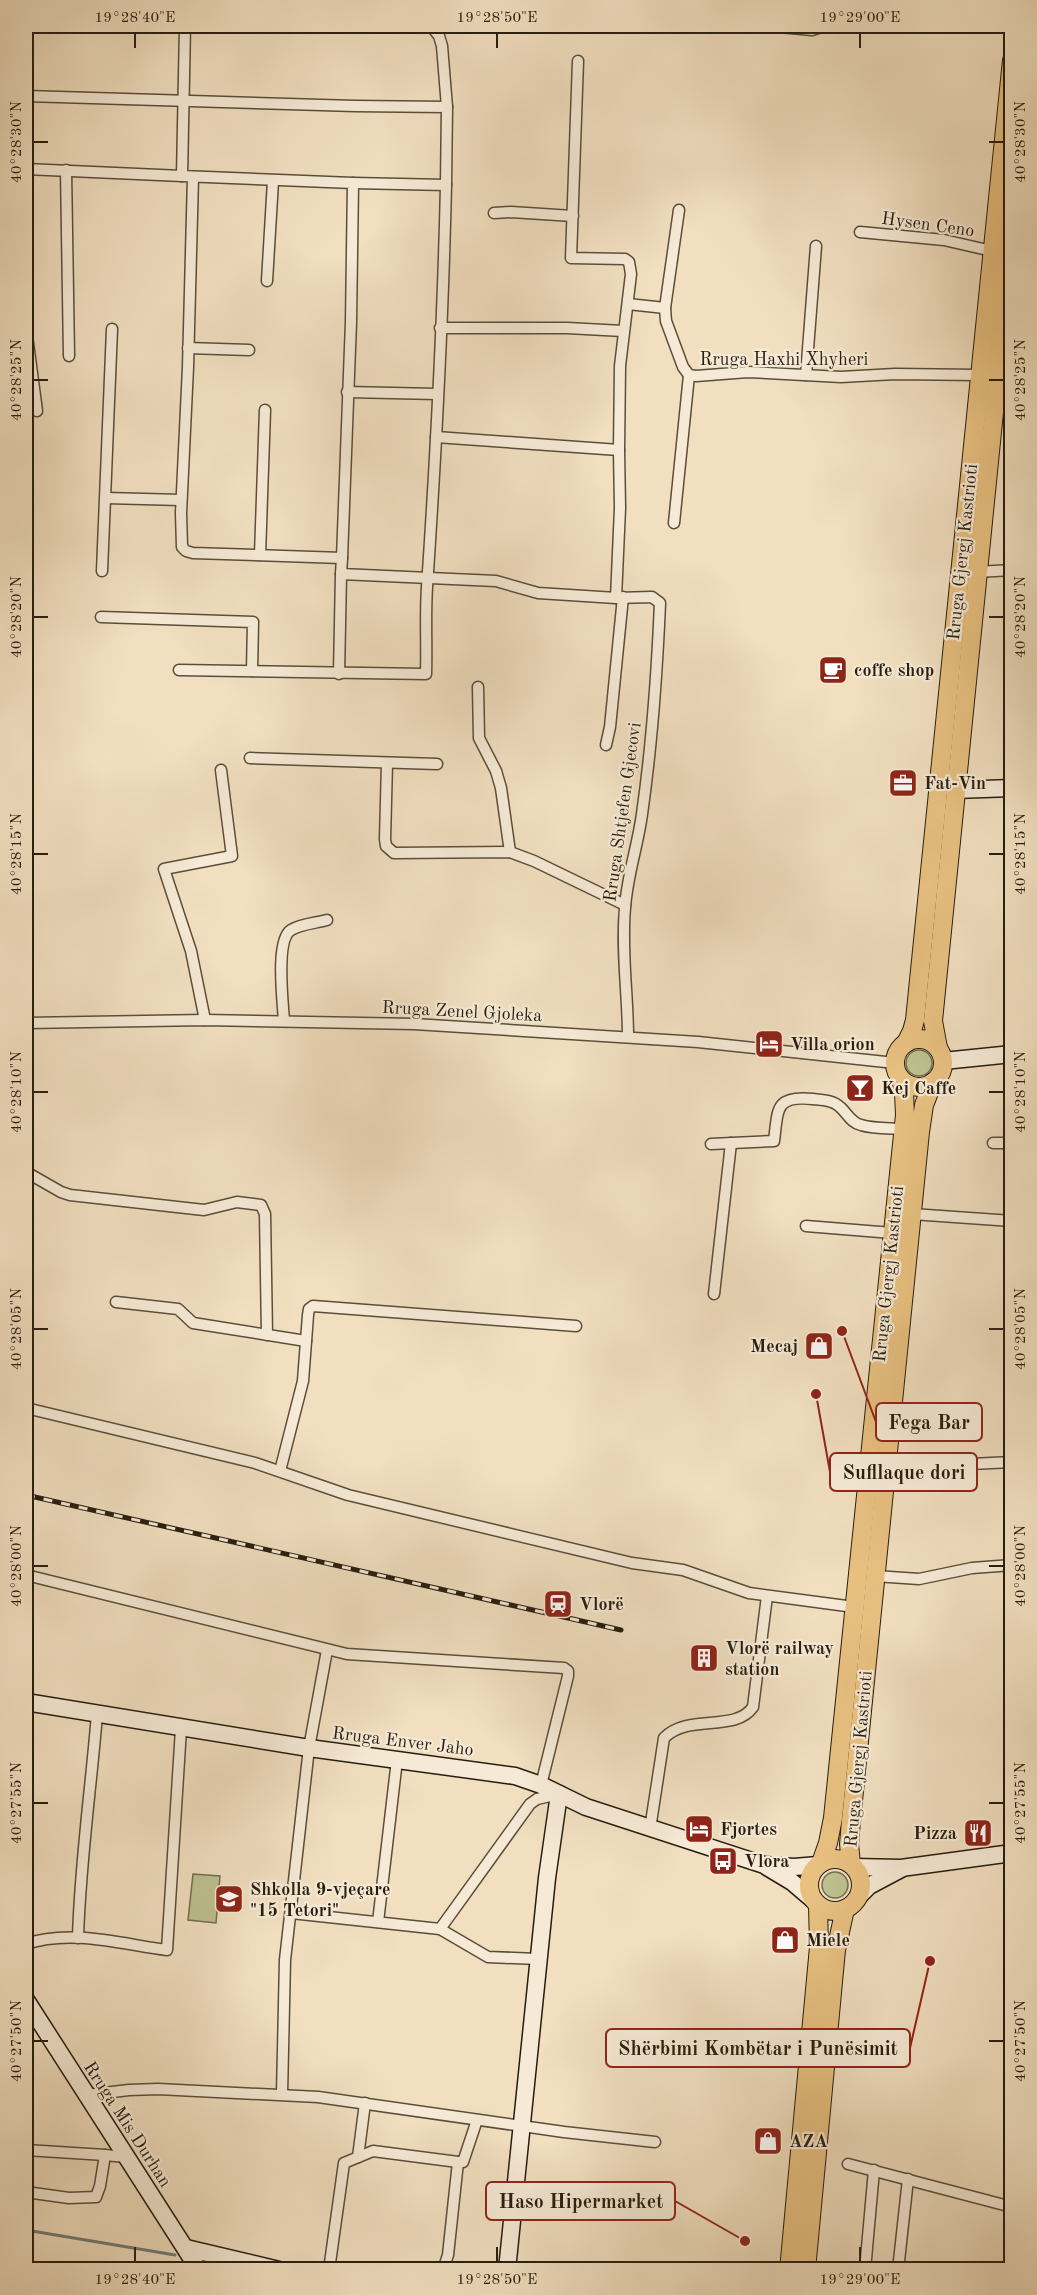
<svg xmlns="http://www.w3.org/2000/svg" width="1037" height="2295" viewBox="0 0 1037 2295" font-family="'Old Standard TT',serif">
<rect width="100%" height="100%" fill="#f1dfc0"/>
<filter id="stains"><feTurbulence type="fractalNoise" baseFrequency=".00333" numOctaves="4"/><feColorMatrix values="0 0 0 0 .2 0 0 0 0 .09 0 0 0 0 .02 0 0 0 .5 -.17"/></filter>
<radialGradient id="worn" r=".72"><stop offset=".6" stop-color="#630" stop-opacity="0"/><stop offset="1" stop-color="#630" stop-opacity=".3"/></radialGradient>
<g fill="#bec190" stroke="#726f50" stroke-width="1.5">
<circle cx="919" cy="1063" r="13"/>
<circle cx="835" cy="1885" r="13"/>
<polygon points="193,1874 220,1876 216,1923 188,1920"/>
</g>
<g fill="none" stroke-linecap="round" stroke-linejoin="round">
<polyline stroke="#6f7b77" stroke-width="3" points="26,2230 175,2255"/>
<g stroke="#5a4e3b" stroke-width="13">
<g id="street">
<polyline points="185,26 182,176 353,183 351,322 342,558 193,553 186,551 182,547 181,513 188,367 193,177"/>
<polyline points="431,26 439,36 442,46 447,107"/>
<polyline points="768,26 812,30 824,26"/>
<polyline points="26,96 355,106 447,107 446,185 353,183"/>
<polyline points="26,169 182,176"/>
<polyline points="66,170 69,356"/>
<polyline points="679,210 665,308 666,321 683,367 689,375 696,376 748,372 841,377 895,374 979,375"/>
<polyline points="494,213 511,212 573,216"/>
<polyline points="860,232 944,240 992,251"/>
<polyline points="267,281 273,181"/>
<polyline points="628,304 665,308"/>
<polyline points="26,328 37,411"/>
<polyline points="440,328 567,328 623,331"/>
<polyline points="188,348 249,350"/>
<polyline points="806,375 816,246"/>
<polyline points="347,392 437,394"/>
<polyline points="436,437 619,450"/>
<polyline points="106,498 181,500"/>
<polyline points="674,523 689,375"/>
<polyline points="260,555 265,410"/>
<polyline points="342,558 341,574 496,581 538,593 616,598 620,508 619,450 620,366 631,274 629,262 625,259 571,258 578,61"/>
<polyline points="102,571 112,329"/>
<polyline points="977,572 1012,570"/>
<path d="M 616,598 L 652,597 L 660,603 C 657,674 652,744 642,814 C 638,845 627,876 625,908 C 621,951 628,994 628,1037"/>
<polyline points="101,617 253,622 252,671"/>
<path d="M 179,670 L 426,674 C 427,645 425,616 427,587 C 436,453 443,319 446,185"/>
<polyline points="339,674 341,574"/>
<polyline points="478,687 479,738 496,771 501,788 510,852"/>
<polyline points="606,745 610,727 623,597"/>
<polyline points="250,758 437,764"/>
<polyline points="387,763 385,839 386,846 394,853 510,852 534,861 625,905"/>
<polyline points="205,1020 191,951 164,869 232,856 221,770"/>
<path d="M 284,1021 C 283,1003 275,940 291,930 C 301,924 316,923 327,920"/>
<polyline points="26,1023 205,1020 414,1024 698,1042 895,1063"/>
<polyline points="993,1143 1012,1143"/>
<path d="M 711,1144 L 774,1141 C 778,1109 775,1095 813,1099 C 822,1100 833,1100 840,1107 C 847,1113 851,1123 861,1125 C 874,1129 890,1128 903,1129"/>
<polyline points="26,1172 61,1192 70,1195 204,1210 237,1202 261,1205 265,1214 267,1335"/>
<polyline points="912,1214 1012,1221"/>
<polyline points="806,1226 892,1233"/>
<polyline points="714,1294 731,1143"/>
<polyline points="116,1302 178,1309 193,1323 306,1341"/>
<polyline points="26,1408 255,1463 348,1495 632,1563 683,1570 749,1593 854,1607"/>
<polyline points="887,1458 971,1464 1012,1462"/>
<polyline points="280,1471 303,1381 308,1315 309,1309 313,1306 576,1326"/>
<polyline points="26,1575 347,1654 564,1668 568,1671 568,1676 541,1785"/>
<polyline points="875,1576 919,1579 972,1568 1012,1565"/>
<path d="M 650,1829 L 664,1738 C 688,1713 735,1733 753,1707 L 767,1596"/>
<polyline points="291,1913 440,1929 488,1957 538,1959"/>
<polyline points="378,1922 397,1760"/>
<polyline points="440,1929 530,1804 537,1799 559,1794"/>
<path d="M 78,1938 C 80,1863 91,1789 97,1714"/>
<path d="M 26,1944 C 71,1929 121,1944 167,1950 L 181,1729"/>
<polyline points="282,2094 285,1960 309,1748 327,1650"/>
<polyline points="87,2095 129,2090 158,2089 318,2097 564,2132 655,2142"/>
<polyline points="26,2150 105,2155"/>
<polyline points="358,2157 365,2103"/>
<polyline points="458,2162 463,2162 477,2120"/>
<polyline points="848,2164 1012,2207"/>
<polyline points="26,2192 69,2198 96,2197 100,2186 105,2155 126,2157"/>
<polyline points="329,2270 344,2163 373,2151 458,2162 448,2255 443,2270"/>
<polyline points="865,2270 874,2170"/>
<polyline points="898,2270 908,2179"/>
</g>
</g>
<g stroke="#271d0f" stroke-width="19">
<g id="secondary">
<polyline points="955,790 1012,788"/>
<polyline points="943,1061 1012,1054"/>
<polyline points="26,1702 309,1748 515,1776 541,1785 586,1807 764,1865 794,1867 818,1865"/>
<polyline points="767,1867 792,1882 812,1899"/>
<polyline points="854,1867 901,1868 1012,1853"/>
<polyline points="859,1896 869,1886 901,1869"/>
<polyline points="26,2000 199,2270"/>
<polyline points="186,2248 279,2270"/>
<polyline points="507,2270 547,1878 559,1794"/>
</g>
</g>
<g stroke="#271d0f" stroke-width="20">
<g id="primary">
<circle cx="919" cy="1063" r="24"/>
<polyline points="906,1043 912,1031 915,1020 1012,60"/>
<polyline points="938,1048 933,1021 1012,232"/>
<circle cx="835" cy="1885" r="26"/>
<polyline points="821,1863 828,1843 833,1818 905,1115 904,1093 901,1079"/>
<polyline points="851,1864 849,1844 851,1821 920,1132 924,1105 933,1082"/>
<polyline points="789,2270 819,1947 818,1905"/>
<polyline points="806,2270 836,1950 845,1909"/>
</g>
</g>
<use href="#street" stroke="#f6ead6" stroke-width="10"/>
<use href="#secondary" stroke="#f6ead6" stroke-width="16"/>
<use href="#primary" stroke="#e8c080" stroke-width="18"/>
<g stroke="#271d0f" stroke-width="5">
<polyline id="rail" points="26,1495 621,1630"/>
</g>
<use href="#rail" stroke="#f6ead6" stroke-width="3" stroke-dasharray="9" stroke-linecap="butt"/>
</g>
<path fill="none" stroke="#271d0f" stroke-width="2" d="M 135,33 L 135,48M 497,33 L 497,48M 860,33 L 860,48M 33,142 L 48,142M 989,142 L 1004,142M 33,380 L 48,380M 989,380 L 1004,380M 33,617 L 48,617M 989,617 L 1004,617M 33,854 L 48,854M 989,854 L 1004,854M 33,1092 L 48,1092M 989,1092 L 1004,1092M 33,1329 L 48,1329M 989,1329 L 1004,1329M 33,1566 L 48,1566M 989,1566 L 1004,1566M 33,1803 L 48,1803M 989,1803 L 1004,1803M 33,2041 L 48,2041M 989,2041 L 1004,2041M 135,2247 L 135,2262M 497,2247 L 497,2262M 860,2247 L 860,2262"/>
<defs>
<g id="cafe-square" transform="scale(1.5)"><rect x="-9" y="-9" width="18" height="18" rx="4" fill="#8f2418" stroke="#f6ead6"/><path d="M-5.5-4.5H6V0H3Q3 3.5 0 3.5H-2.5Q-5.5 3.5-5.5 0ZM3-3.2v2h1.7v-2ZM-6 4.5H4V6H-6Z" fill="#fff"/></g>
<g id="office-square" transform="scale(1.5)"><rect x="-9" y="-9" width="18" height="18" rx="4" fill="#8f2418" stroke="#f6ead6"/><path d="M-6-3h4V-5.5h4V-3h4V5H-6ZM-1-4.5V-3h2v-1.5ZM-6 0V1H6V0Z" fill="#fff"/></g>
<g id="hotel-square" transform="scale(1.5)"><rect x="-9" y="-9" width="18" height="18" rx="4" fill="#8f2418" stroke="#f6ead6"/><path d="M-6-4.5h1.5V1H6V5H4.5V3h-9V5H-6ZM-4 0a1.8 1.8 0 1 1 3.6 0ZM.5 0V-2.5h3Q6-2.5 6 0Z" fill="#fff"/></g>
<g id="bar-square" transform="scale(1.5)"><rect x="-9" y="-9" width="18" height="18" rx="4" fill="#8f2418" stroke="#f6ead6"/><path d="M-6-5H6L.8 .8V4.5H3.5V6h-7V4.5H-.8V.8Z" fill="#fff"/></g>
<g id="shop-square" transform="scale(1.5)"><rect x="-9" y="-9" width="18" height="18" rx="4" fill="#8f2418" stroke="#f6ead6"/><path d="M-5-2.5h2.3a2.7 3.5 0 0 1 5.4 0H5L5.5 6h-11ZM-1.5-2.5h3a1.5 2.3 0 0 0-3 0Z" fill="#fff"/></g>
<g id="station-square" transform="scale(1.5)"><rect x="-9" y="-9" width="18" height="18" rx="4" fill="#8f2418" stroke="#f6ead6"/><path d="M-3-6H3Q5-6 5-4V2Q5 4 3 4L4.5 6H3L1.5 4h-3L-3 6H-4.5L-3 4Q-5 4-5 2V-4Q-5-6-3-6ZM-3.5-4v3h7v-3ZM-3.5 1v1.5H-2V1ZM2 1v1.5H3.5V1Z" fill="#fff"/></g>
<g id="building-square" transform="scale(1.5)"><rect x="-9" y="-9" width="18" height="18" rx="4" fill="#8f2418" stroke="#f6ead6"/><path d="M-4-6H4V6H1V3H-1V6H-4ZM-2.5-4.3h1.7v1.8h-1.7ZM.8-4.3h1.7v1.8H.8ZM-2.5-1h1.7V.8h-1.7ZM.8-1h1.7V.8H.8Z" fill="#fff"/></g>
<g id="restaurant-square" transform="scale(1.5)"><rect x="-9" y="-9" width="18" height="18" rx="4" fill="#8f2418" stroke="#f6ead6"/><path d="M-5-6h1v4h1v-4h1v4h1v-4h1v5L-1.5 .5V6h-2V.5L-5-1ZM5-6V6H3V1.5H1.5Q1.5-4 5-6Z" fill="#fff"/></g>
<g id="bus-square" transform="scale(1.5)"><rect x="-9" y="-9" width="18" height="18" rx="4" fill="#8f2418" stroke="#f6ead6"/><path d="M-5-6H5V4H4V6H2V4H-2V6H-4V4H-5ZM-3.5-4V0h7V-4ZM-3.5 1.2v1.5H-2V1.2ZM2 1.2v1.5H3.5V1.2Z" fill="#fff"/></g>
<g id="school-square" transform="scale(1.5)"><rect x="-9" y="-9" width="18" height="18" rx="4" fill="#8f2418" stroke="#f6ead6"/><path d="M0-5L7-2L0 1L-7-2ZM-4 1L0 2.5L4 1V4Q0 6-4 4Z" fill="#fff"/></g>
</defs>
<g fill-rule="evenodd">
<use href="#cafe-square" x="833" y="670"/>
<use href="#office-square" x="903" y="783"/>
<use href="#hotel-square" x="769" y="1044"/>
<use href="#bar-square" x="860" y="1088"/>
<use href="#shop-square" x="819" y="1346"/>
<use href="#station-square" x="558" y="1604"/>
<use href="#building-square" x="704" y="1658"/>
<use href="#hotel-square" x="699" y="1829"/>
<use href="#restaurant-square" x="978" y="1833"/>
<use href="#bus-square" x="723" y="1861"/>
<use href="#school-square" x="229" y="1899"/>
<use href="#shop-square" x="785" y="1940"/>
<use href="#shop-square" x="768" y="2141"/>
</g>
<g text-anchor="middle" stroke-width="4.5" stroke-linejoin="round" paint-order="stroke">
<g font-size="18" fill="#271d0f" stroke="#f6ead6">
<text transform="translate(928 224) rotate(8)" y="6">Hysen Ceno</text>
<text x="784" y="365">Rruga Haxhi Xhyheri</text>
<text transform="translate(962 552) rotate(-84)" y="6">Rruga Gjergj Kastrioti</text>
<text transform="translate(622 812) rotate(-82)" y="6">Rruga Shtjefen Gjecovi</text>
<text transform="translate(462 1011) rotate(3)" y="6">Rruga Zenel Gjoleka</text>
<text transform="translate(888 1274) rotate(-84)" y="6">Rruga Gjergj Kastrioti</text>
<text transform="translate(403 1741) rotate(7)" y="6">Rruga Enver Jaho</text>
<text transform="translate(858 1759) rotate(-85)" y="6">Rruga Gjergj Kastrioti</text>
<text transform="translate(128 2124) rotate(57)" y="6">Rruga Mis Durhan</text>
</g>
<g font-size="18" font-weight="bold" fill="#271d0f" stroke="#f6ead6" text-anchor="start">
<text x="854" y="676">coffe shop</text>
<text x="924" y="789">Fat-Vin</text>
<text x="790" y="1050">Villa orion</text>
<text x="881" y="1094">Kej Caffe</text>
<text x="798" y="1352" text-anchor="end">Mecaj</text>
<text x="579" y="1610">Vlorë</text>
<text x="725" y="1654">Vlorë railway<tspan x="725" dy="21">station</tspan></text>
<text x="720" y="1835">Fjortes</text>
<text x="957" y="1839" text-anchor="end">Pizza</text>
<text x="744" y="1867">Vlora</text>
<text x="250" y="1895">Shkolla 9-vjeçare<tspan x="250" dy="21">"15 Tetori"</tspan></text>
<text x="806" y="1946">Miele</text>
<text x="789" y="2147">AZA</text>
</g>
</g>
<path fill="none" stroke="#8f2418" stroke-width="2" d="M842 1331L876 1422M816 1394L830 1472M930 1961L910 2048M745 2241L675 2201"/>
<g fill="#8f2418" stroke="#f6ead6" stroke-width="2">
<circle cx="842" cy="1331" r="6"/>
<circle cx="816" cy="1394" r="6"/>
<circle cx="930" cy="1961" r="6"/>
<circle cx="745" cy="2241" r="6"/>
</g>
<g fill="#f6ead6" stroke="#8f2418" stroke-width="2">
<rect x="876" y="1403" width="106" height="38" rx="6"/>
<rect x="830" y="1453" width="147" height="38" rx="6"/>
<rect x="606" y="2029" width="304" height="38" rx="6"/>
<rect x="486" y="2182" width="189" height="38" rx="6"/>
</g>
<g font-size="20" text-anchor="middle" font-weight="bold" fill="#271d0f">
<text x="929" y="1429">Fega Bar</text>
<text x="904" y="1479">Sufllaque dori</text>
<text x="758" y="2055">Shërbimi Kombëtar i Punësimit</text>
<text x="581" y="2208">Haso Hipermarket</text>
</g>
<rect width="1037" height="2295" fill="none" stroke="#f1dfc0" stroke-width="66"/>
<rect x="33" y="33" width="971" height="2229" fill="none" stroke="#271d0f" stroke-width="2"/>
<g font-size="15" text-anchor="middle" fill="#271d0f">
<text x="135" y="22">19°28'40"E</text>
<text x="497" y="22">19°28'50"E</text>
<text x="860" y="22">19°29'00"E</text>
<text transform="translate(16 142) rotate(-90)" y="5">40°28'30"N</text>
<text transform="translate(1020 142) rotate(-90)" y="5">40°28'30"N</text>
<text transform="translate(16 380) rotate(-90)" y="5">40°28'25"N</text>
<text transform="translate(1020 380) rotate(-90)" y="5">40°28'25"N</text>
<text transform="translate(16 617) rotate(-90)" y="5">40°28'20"N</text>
<text transform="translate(1020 617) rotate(-90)" y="5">40°28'20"N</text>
<text transform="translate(16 854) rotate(-90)" y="5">40°28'15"N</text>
<text transform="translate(1020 854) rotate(-90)" y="5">40°28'15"N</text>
<text transform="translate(16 1092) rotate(-90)" y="5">40°28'10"N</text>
<text transform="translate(1020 1092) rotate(-90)" y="5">40°28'10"N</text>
<text transform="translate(16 1329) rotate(-90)" y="5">40°28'05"N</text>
<text transform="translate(1020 1329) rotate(-90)" y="5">40°28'05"N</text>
<text transform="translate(16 1566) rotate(-90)" y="5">40°28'00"N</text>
<text transform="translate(1020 1566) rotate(-90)" y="5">40°28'00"N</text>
<text transform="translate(16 1803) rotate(-90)" y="5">40°27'55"N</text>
<text transform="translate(1020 1803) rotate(-90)" y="5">40°27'55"N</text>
<text transform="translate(16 2041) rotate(-90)" y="5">40°27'50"N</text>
<text transform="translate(1020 2041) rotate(-90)" y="5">40°27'50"N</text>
<text x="135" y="2284">19°28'40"E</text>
<text x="497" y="2284">19°28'50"E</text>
<text x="860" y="2284">19°29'00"E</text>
</g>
<rect width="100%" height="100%" filter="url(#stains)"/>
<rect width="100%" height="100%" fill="url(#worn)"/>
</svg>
